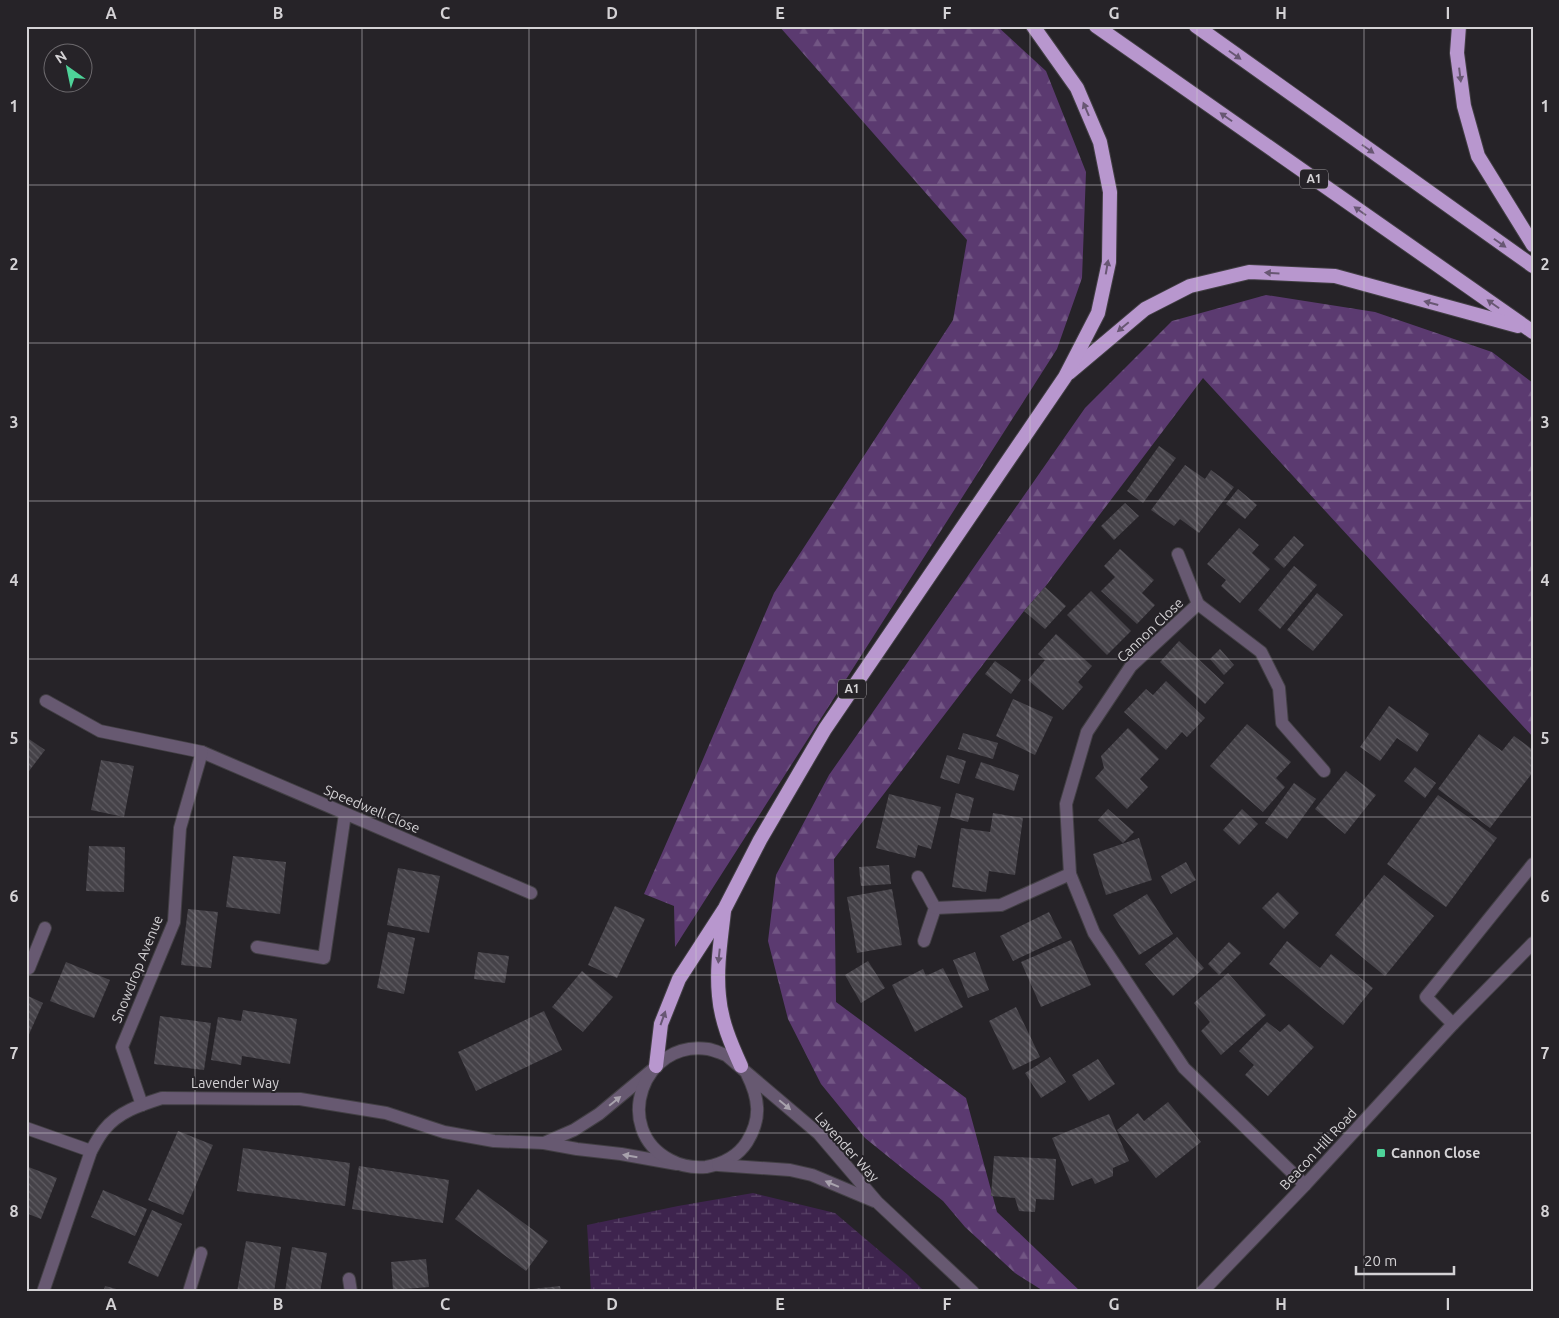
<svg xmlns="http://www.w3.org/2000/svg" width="1559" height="1318" viewBox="0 0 1559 1318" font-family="Ubuntu,sans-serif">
<defs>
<pattern id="forest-firs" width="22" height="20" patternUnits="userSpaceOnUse" patternTransform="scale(1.25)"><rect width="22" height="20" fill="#5b3a70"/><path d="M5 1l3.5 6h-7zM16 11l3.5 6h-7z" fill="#725684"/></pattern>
<pattern id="wetland-marsh" width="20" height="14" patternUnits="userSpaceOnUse" patternTransform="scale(1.25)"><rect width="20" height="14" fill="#3e244e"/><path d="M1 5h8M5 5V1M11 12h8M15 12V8" fill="none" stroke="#594367"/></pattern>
<pattern id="building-back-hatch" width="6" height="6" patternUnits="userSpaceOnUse" patternTransform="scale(1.25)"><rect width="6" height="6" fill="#454248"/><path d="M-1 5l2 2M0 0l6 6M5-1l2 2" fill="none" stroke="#5f5c62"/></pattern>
</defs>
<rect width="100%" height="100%" fill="#262328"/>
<g fill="url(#forest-firs)">
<polygon points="779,26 997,26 1046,71 1086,172 1082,278 1057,349 675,947 674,906 644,894 695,778 774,593 953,320 967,240"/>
<polygon points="1266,295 1375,312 1492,352 1533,383 1533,737 1203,378 1045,587 1024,611 834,859 836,1002 966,1098 997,1212 1080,1291 1045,1292 1015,1273 965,1227 943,1201 865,1138 821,1084 788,1019 768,941 776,875 829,775 1085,408 1172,321"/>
</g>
<polygon fill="url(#wetland-marsh)" points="753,1193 835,1213 908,1275 925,1292 591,1292 587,1225 678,1206"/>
<g fill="url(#building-back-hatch)">
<polygon points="1159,446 1176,458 1143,503 1127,491"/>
<polygon points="1185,465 1205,479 1211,470 1234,487 1199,533 1180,519 1174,526 1151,510"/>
<polygon points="1238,489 1257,505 1245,519 1226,504"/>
<polygon points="1125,503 1139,516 1114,540 1101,526"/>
<polygon points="1239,528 1259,545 1252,553 1270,569 1240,603 1221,586 1226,580 1207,564"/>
<polygon points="1294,536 1304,545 1284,568 1274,559"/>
<polygon points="1120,549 1154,580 1142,593 1155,605 1137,624 1101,591 1115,577 1104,566"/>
<polygon points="1294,566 1317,585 1280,629 1258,610"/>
<polygon points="1045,587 1066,606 1045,629 1024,611"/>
<polygon points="1091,591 1131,631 1107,655 1067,615"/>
<polygon points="1317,593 1343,615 1313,651 1287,630"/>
<polygon points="1056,634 1092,666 1078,682 1083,687 1063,710 1028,680 1045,660 1038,654"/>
<polygon points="1179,641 1224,683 1205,704 1160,662"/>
<polygon points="1220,649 1234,665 1224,675 1210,659"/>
<polygon points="995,661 1021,680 1011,694 985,674"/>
<polygon points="1166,681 1205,718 1187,737 1182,732 1166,750 1124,712 1146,689 1153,695"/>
<polygon points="1013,699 1053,717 1035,755 996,736"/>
<polygon points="1389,706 1429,734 1417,752 1397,738 1380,761 1360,747"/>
<polygon points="1247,724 1291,762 1276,778 1285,787 1263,812 1210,766"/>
<polygon points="1128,728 1159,759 1140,779 1148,787 1127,809 1095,778 1104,768 1101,756"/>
<polygon points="963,733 998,743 993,759 958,749"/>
<polygon points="1479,734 1502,751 1514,736 1533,750 1533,772 1490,828 1438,789"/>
<polygon points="26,737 45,750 26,775"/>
<polygon points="947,755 966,761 959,784 940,778"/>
<polygon points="101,760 134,766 124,817 91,810"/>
<polygon points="981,762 1019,775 1014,791 975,778"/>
<polygon points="1415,767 1436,783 1425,798 1404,781"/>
<polygon points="1346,771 1376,795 1345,834 1315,809"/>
<polygon points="1294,783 1316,799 1287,839 1265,823"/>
<polygon points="956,793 974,798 968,822 950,817"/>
<polygon points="889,794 941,807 931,849 918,845 915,858 876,848"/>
<polygon points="1438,795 1497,838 1446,907 1387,864"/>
<polygon points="1108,809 1134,832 1123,843 1098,820"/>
<polygon points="1242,809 1258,824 1239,845 1223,830"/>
<polygon points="993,813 1023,818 1015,875 989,871 986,892 952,887 961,828 990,832"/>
<polygon points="1139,838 1152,880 1106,895 1093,854"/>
<polygon points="89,846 125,847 124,892 86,891"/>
<polygon points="233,856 286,862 280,914 226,907"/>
<polygon points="1186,862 1196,880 1171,894 1161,876"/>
<polygon points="889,865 891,884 861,886 859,867"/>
<polygon points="398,868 440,876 429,933 387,925"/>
<polygon points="1384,875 1434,916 1385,976 1335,935"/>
<polygon points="892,889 902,945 857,953 847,897"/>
<polygon points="1278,892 1299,913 1284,929 1262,908"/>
<polygon points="1147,894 1173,934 1139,955 1113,915"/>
<polygon points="615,906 645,919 617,978 588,965"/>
<polygon points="188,909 218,912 211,968 181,965"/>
<polygon points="1049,912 1062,938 1013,961 1000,936"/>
<polygon points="388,932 415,938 404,994 377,988"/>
<polygon points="1177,937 1204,968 1173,996 1145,964"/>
<polygon points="1071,940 1091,985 1041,1007 1021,962"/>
<polygon points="1287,941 1320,968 1331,954 1373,988 1343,1025 1269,964"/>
<polygon points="1229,942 1241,953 1219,975 1208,964"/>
<polygon points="478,952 509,956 505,983 474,979"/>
<polygon points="975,952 989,990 968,998 953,960"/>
<polygon points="868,961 885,988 861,1003 845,975"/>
<polygon points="66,962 110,980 94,1018 50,1001"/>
<polygon points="943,968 963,1007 915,1032 892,985 923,969 926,976"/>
<polygon points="582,971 613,997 583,1032 552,1007"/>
<polygon points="1228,973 1266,1015 1221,1055 1201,1031 1210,1022 1194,1003"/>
<polygon points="26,995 43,1003 26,1041"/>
<polygon points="1016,1007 1040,1057 1013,1070 989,1021"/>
<polygon points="243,1010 297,1019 290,1064 242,1056 241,1065 211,1060 218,1017 241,1021"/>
<polygon points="544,1011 562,1050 476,1091 458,1052"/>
<polygon points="160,1016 211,1023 204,1070 154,1064"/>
<polygon points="1267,1022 1280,1032 1289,1024 1314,1047 1268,1096 1245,1075 1254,1065 1239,1051"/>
<polygon points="1050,1057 1066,1082 1041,1098 1025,1073"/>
<polygon points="1098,1059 1115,1084 1089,1101 1072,1075"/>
<polygon points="1168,1102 1201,1142 1156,1178 1117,1130 1138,1113 1144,1121"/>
<polygon points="1109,1114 1129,1161 1113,1168 1113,1176 1095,1184 1092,1178 1072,1186 1052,1138"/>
<polygon points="178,1131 213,1145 183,1215 148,1200"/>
<polygon points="243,1148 350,1163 345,1206 237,1191"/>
<polygon points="994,1156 1056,1159 1054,1200 1036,1199 1035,1212 1019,1211 1015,1198 991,1196"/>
<polygon points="26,1166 57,1178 41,1219 26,1213"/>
<polygon points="359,1166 449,1180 443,1223 352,1209"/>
<polygon points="478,1189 548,1241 526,1271 455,1219"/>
<polygon points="103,1190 147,1209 135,1236 91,1217"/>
<polygon points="152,1210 182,1224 158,1277 128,1263"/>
<polygon points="246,1241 281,1247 274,1292 237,1292"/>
<polygon points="292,1247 327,1253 320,1292 285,1292"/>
<polygon points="426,1259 429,1287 393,1290 391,1262"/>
<polygon points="105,1286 124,1291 124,1292 103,1292"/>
<polygon points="560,1286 561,1292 532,1292 532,1289"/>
</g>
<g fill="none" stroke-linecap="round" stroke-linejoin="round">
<g stroke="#423f44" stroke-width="14">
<g id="service">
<polyline points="257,947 324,958 345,814"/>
<polyline points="26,967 29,968 45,928"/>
<polyline points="1453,1024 1426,997 1533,864"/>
<polyline points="349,1279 351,1292"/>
<polyline points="189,1292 201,1253"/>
</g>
</g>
<g stroke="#423f44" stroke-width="14">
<g id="minor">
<polyline points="1178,554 1198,604 1131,666 1087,732 1066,804 1070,874 1094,933 1184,1068 1305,1185"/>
<polyline points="1198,604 1261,652 1279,688 1282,723 1324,771"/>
<polyline points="46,701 100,731 202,752 531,893"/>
<polyline points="918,877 935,908 924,941"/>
<polyline points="935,908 1001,905 1070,874"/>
<polyline points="142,1105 122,1047 174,922 180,828 202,752"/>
<polyline points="26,1128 91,1151"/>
<polyline points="544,1143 574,1130 599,1114 652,1070"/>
<path d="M 43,1292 L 91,1151 C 95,1144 99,1136 104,1130 C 118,1112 140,1105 162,1098 L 300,1099 L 386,1113 L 444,1132 L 494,1141 L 544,1143 L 577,1149 L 621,1154 L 677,1164"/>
</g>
</g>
<g stroke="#423f44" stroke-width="14">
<g id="tertiary">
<path d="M 747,1074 C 759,1098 762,1118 747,1142 C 738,1156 722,1164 706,1167 C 693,1168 681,1166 670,1160 C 611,1129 643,1039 708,1049 C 714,1050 720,1053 726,1055 L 819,1134 L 877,1202 L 973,1292"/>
<polyline points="718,1165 790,1170 812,1175 874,1201"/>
<polyline points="1202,1292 1305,1185 1453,1024 1533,943"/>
</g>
</g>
<g stroke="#423f44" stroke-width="16">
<g id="trunk">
<polyline points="1096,26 1533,332"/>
<polyline points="1196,26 1533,266"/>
<polyline points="1459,26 1457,53 1464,106 1478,156 1533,245"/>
<polyline points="1069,373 1145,309 1190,286 1249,272 1335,276 1518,326"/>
<path d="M 724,911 C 721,939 716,968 719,996 C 721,1021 731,1044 741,1066"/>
<polyline points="656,1066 661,1024 679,979 725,908 760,840 825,729 1065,377 1098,313 1109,262 1110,192 1100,142 1077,88 1033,26"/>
</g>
</g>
<use href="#service" stroke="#675971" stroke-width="12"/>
<use href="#minor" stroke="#675971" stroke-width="12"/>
<use href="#tertiary" stroke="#675971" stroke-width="12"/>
<use href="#trunk" stroke="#b897ce" stroke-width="14"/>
</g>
<defs><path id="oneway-solid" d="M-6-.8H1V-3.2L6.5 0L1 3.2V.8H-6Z" transform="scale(1.25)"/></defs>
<g fill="#685773">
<use href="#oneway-solid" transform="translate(1235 55) rotate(35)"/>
<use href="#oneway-solid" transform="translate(1460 75) rotate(83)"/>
<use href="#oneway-solid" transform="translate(1086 109) rotate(-113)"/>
<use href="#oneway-solid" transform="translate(1226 117) rotate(-145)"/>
<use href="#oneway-solid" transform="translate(1368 149) rotate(35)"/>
<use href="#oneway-solid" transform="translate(1360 211) rotate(-145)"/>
<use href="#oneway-solid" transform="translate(1500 243) rotate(35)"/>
<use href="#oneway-solid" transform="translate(1107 267) rotate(-80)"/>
<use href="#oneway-solid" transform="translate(1272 273) rotate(-177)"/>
<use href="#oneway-solid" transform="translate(1431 303) rotate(-165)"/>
<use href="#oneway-solid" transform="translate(1493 304) rotate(-145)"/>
<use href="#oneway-solid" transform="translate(1123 327) rotate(140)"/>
<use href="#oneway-solid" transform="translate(719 956) rotate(96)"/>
<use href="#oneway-solid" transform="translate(663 1018) rotate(-70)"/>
</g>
<g fill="#a8a2ad">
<use href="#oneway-solid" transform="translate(615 1101) rotate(-39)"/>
<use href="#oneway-solid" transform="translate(785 1105) rotate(40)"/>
<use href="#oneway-solid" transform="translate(630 1156) rotate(-170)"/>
<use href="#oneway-solid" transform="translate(832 1184) rotate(-157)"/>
</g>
<path fill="none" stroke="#d4d2d5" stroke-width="1" stroke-opacity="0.55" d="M 195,26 L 195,1292M 362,26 L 362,1292M 529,26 L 529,1292M 696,26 L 696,1292M 863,26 L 863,1292M 1030,26 L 1030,1292M 1197,26 L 1197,1292M 1364,26 L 1364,1292M 26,185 L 1533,185M 26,343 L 1533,343M 26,501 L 1533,501M 26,659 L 1533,659M 26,817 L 1533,817M 26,975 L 1533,975M 26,1133 L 1533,1133"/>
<rect fill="#4ed399" stroke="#262328" stroke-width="2" x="1376" y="1148" width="10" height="10" rx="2.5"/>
<g text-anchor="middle" stroke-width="4" stroke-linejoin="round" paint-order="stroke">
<g fill="#262328" stroke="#a09ea1" stroke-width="1">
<rect x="1300" y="169.5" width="28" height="19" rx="4"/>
<rect x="838" y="679.5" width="28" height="19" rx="4"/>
</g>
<g font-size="12" font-weight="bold" fill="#d4d2d5">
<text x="1314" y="183">A1</text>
<text x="852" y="693">A1</text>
</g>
<g font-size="14" fill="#d4d2d5" stroke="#262328">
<text transform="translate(1150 630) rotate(-44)" y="5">Cannon Close</text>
<text transform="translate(372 809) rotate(23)" y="5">Speedwell Close</text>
<text transform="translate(137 969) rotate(-68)" y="5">Snowdrop Avenue</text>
<text x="235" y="1088">Lavender Way</text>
<text transform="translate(847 1147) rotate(48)" y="5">Lavender Way</text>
<text transform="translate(1318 1149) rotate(-47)" y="5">Beacon Hill Road</text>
</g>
<g font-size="14" font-weight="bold" fill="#d4d2d5" stroke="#262328" text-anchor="start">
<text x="1391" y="1158">Cannon Close</text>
</g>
</g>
<rect width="1559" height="1318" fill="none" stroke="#262328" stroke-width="55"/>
<g transform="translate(68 68) rotate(327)"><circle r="24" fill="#262328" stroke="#6c696d"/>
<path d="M0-4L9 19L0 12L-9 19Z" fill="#4ed399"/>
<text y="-8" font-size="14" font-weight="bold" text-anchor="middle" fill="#d4d2d5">N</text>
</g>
<path d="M1356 1266v8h98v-8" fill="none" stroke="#d4d2d5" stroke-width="2.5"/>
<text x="1364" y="1266" font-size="15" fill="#d4d2d5" stroke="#262328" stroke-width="4" paint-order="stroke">20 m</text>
<rect x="28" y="28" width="1504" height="1262" fill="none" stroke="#d4d2d5" stroke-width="2"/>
<g font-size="16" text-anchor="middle" font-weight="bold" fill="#d4d2d5">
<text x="111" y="19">A</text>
<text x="278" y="19">B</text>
<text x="445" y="19">C</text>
<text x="612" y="19">D</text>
<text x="780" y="19">E</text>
<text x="947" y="19">F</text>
<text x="1114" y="19">G</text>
<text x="1281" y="19">H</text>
<text x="1448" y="19">I</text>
<text x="14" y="112">1</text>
<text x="1545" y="112">1</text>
<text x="14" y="270">2</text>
<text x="1545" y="270">2</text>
<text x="14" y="428">3</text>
<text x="1545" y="428">3</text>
<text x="14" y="586">4</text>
<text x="1545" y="586">4</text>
<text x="14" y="744">5</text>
<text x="1545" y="744">5</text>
<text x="14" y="902">6</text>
<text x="1545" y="902">6</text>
<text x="14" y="1059">7</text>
<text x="1545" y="1059">7</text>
<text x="14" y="1217">8</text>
<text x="1545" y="1217">8</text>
<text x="111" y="1310">A</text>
<text x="278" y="1310">B</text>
<text x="445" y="1310">C</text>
<text x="612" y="1310">D</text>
<text x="780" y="1310">E</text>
<text x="947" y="1310">F</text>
<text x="1114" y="1310">G</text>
<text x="1281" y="1310">H</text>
<text x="1448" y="1310">I</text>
</g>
</svg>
